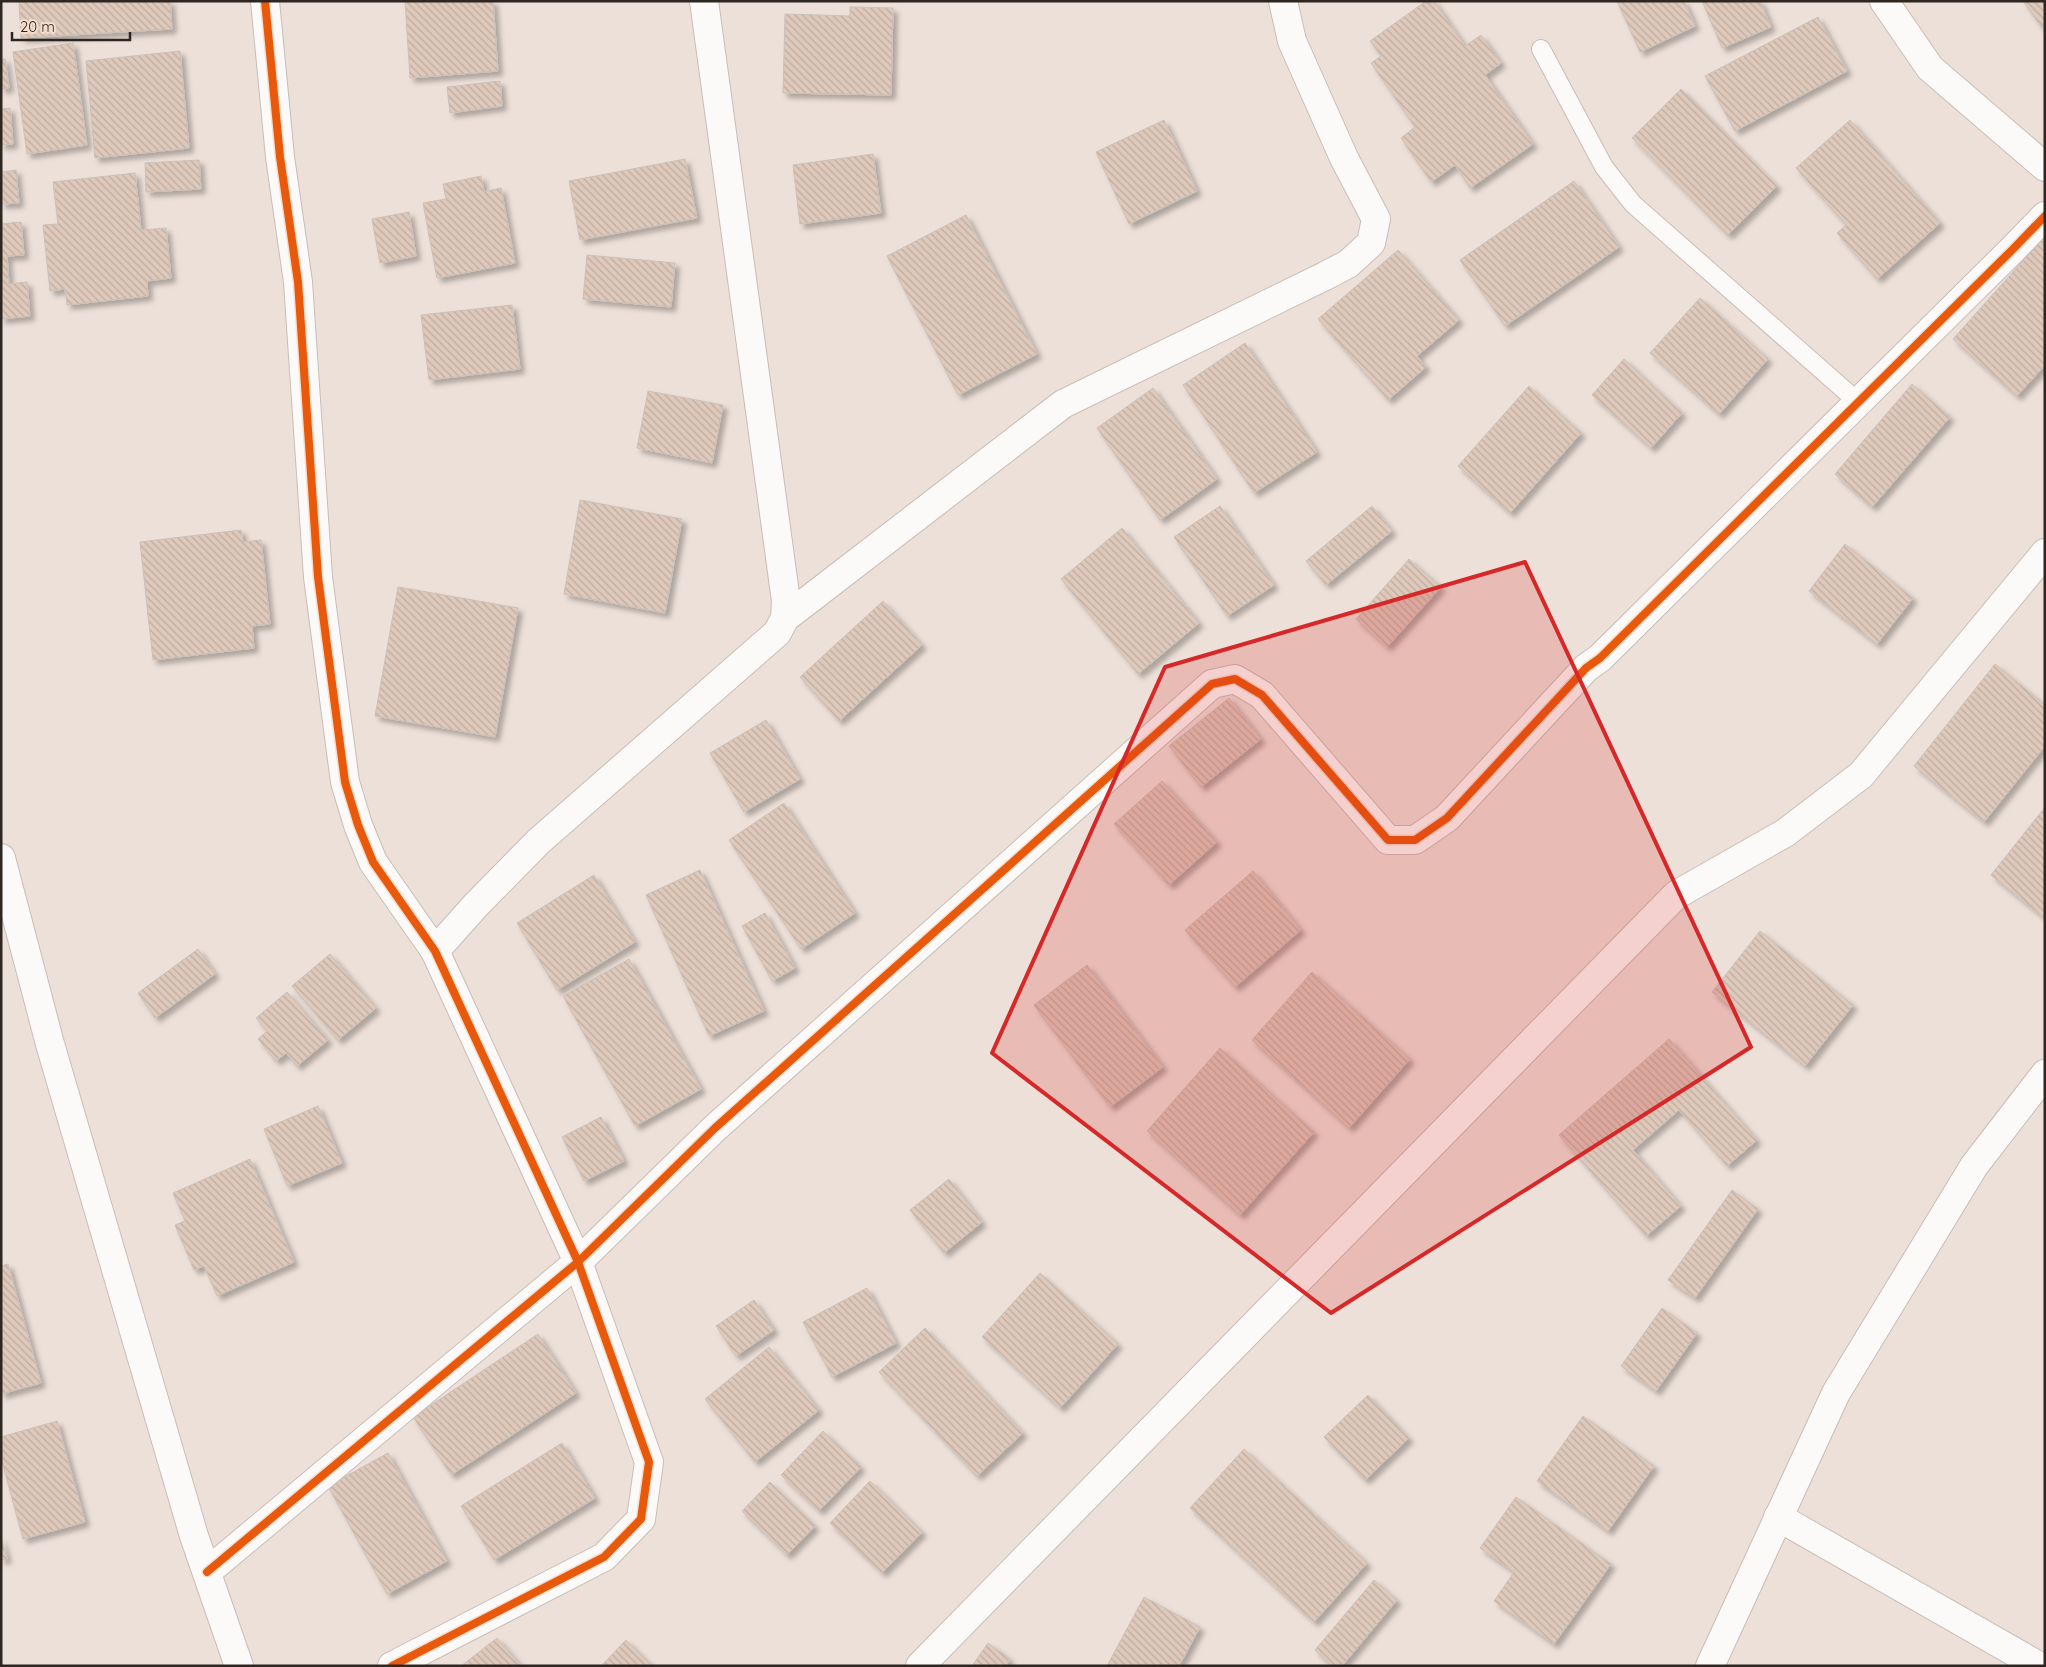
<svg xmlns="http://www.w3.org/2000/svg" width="2046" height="1667" viewBox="0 0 2046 1667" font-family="Quicksand,sans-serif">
<defs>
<pattern id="building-back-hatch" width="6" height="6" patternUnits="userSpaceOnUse" patternTransform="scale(1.25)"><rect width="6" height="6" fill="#dec9bb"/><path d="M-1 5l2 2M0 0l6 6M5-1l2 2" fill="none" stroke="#bfaca0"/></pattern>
<filter id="shadow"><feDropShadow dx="4.5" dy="4.5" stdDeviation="2.5" flood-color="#0004"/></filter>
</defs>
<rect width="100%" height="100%" fill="#ede0d8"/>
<g fill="url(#building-back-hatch)" stroke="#cac0ba" filter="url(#shadow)">
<polygon points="19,1 170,1 172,29 21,38"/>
<polygon points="405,1 493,1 498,71 410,78"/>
<polygon points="1426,1 1434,1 1465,46 1481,35 1501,63 1485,75 1533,144 1470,188 1455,165 1431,182 1401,138 1415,127 1371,63 1381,56 1370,41"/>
<polygon points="1617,1 1684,1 1695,26 1640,52"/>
<polygon points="1702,1 1760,1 1771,27 1722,48"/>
<polygon points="2023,1 2045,1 2045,32"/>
<polygon points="850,7 893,8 891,95 783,93 785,14 850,16"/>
<polygon points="1818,17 1847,71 1735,131 1705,76"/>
<polygon points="73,43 87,145 27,154 13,52"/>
<polygon points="180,51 189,148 95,158 86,61"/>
<polygon points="1,59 5,59 9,88 1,89"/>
<polygon points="500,81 502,106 450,113 447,87"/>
<polygon points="1681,89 1777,186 1728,235 1632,138"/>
<polygon points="10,108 13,144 1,145 1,109"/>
<polygon points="1164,120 1197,191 1129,224 1096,152"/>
<polygon points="1850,120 1940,223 1877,279 1837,233 1846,225 1796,168"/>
<polygon points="873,154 881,213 800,224 793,165"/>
<polygon points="685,159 697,218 580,240 569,181"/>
<polygon points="199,160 201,189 146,192 145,163"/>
<polygon points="16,170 19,203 1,204 1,172"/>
<polygon points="135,173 141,230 166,228 171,278 147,281 148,296 67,305 65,289 50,291 43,225 58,224 53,182"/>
<polygon points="481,176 484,192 501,188 515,263 437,278 423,203 446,199 443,184"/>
<polygon points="1574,181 1619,247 1505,326 1460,260"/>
<polygon points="409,212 416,256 380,263 372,219"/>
<polygon points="966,215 1037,354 958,395 887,256"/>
<polygon points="21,222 24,255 7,256 9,284 27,282 30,316 1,319 1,224"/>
<polygon points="2045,236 2045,365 2017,396 1953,339"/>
<polygon points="1398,250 1459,320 1417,356 1426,367 1388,400 1318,319"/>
<polygon points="587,255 675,263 671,307 583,299"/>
<polygon points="1700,298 1768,359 1719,414 1650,353"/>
<polygon points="512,305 520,369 429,380 421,315"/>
<polygon points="1245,343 1317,452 1254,493 1183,385"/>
<polygon points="1624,359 1682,413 1651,448 1592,395"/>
<polygon points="1912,384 1950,417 1872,507 1835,474"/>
<polygon points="1529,386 1581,433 1510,513 1458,466"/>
<polygon points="1153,388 1217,479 1160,520 1097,428"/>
<polygon points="648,391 723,405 712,463 637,448"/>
<polygon points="580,500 682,519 665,613 564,594"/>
<polygon points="1220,506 1274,585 1227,616 1174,537"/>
<polygon points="1372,506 1392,531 1326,585 1306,561"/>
<polygon points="1122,528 1199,623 1138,674 1061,579"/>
<polygon points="241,530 243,542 261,540 270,624 252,626 254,648 153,660 140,542"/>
<polygon points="1845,544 1913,598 1877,644 1809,591"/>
<polygon points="1409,559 1441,587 1387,647 1356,619"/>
<polygon points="398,587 518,608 495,737 375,716"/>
<polygon points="883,601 922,645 839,721 800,677"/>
<polygon points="1995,664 2045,705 2045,746 1984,822 1914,766"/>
<polygon points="1229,698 1261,739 1201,787 1169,746"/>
<polygon points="766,720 800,779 744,812 710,753"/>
<polygon points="1162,781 1217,842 1169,885 1114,824"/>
<polygon points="784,803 855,913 801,949 729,840"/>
<polygon points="2045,807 2045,913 2042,916 1991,875"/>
<polygon points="700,870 764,1011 709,1036 646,895"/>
<polygon points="1253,871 1301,930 1235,987 1185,930"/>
<polygon points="594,875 635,942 557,990 517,923"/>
<polygon points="765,913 795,968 772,981 742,926"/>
<polygon points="1760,931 1853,1005 1805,1066 1712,992"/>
<polygon points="198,949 215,974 155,1018 138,993"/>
<polygon points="330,954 376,1008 338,1040 292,986"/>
<polygon points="629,959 701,1089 635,1126 563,996"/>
<polygon points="1087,965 1163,1067 1110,1107 1034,1005"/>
<polygon points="1312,972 1410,1059 1349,1128 1252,1040"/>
<polygon points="287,992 328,1040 297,1066 286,1053 276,1061 258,1039 267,1031 256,1018"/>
<polygon points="1669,1039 1757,1140 1727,1166 1679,1110 1633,1150 1681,1206 1646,1236 1559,1135"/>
<polygon points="1220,1048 1314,1132 1240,1215 1147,1131"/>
<polygon points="318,1106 342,1163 287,1186 264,1129"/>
<polygon points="601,1117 624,1161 584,1181 562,1137"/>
<polygon points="250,1159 294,1262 217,1296 204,1266 194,1270 175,1225 185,1221 173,1193"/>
<polygon points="949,1179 982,1222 944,1253 910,1210"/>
<polygon points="1732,1190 1758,1209 1695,1298 1668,1280"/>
<polygon points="8,1264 41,1383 1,1394 1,1266"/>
<polygon points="1040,1273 1118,1344 1060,1408 982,1337"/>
<polygon points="867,1288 896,1343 832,1377 803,1322"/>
<polygon points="754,1300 774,1330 736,1356 716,1326"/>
<polygon points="1662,1308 1697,1333 1656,1391 1621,1366"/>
<polygon points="925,1328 1023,1433 977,1476 879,1372"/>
<polygon points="538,1334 576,1393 451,1475 413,1417"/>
<polygon points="769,1347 819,1410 755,1462 705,1399"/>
<polygon points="1368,1395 1409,1438 1365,1480 1324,1437"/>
<polygon points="1583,1416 1654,1466 1608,1531 1537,1481"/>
<polygon points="57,1421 85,1522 23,1539 1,1458 1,1437"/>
<polygon points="823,1431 861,1467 819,1511 781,1475"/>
<polygon points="562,1443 595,1498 494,1560 461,1506"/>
<polygon points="1244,1449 1367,1563 1314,1622 1190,1508"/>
<polygon points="388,1453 447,1561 387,1594 328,1486"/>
<polygon points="870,1481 922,1532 882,1573 830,1523"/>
<polygon points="770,1482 815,1526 787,1555 742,1511"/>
<polygon points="1516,1497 1611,1564 1554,1644 1494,1601 1514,1572 1480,1548"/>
<polygon points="1,1537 7,1559 1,1560"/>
<polygon points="1374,1580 1397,1600 1342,1666 1332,1666 1315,1650"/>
<polygon points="1144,1597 1200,1627 1179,1666 1107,1666"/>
<polygon points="497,1638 521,1666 461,1666"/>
<polygon points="626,1640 652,1666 601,1666"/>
<polygon points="988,1643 1010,1659 1006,1666 972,1666"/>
</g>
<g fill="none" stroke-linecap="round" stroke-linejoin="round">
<g stroke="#c8bdb7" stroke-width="20">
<polyline id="lane" points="1541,49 1604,167 1633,204 1858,402"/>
</g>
<g stroke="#c8bdb7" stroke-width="30">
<g id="street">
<polyline points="265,1 280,157 298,282 318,577 345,782 358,825 373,862 435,951 578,1262 649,1462 641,1519 604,1557 392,1666"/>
<polyline points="704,1 786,601 785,618"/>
<polyline points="1884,1 1930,68 2045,167"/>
<polyline points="1,858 50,1044 194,1536 239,1666"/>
<polyline points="435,951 476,905 539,841 777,633 785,618 1063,404 1325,276 1348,264 1371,243 1376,219 1344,158 1292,41 1283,1"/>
<polyline points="1778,1517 2039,1666"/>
<polyline points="207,1572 578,1262 715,1128 1212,684 1235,679 1262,695 1388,840 1415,840 1447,818 1586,668 1600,658 2013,249 2045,216"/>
<polyline points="920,1666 1676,895 1785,833 1861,775 2045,553"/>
<polyline points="1710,1666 1836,1393 1974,1166 2045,1074"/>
</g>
</g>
<use href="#lane" stroke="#fcfaf9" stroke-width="18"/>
<use href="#street" stroke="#fcfaf9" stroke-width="28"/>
<g stroke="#f6decf" stroke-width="11">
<g id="cycleway">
<polyline points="265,1 280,157 298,282 318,577 345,782 358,825 373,862 435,951 578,1262 649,1462 641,1519 604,1557 392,1666"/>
<polyline points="207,1572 578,1262 715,1128 1212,684 1235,679 1262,695 1388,840 1415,840 1447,818 1586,668 1600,658 2013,249 2045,216"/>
</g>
</g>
<use href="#cycleway" stroke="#e8590c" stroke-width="8"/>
</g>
<path fill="#d62828" fill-opacity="0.2" stroke="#d62828" stroke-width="4" stroke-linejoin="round" d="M 1525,562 L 1751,1047 L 1331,1313 L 992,1053 L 1165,667 Z"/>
<rect width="2046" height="1667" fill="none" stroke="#2e2620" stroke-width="5"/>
<path d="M12 32v8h118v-8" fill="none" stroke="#2e2620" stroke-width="2.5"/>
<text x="20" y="32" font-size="15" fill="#2e2620" stroke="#f6decf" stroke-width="4" paint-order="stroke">20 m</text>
</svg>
